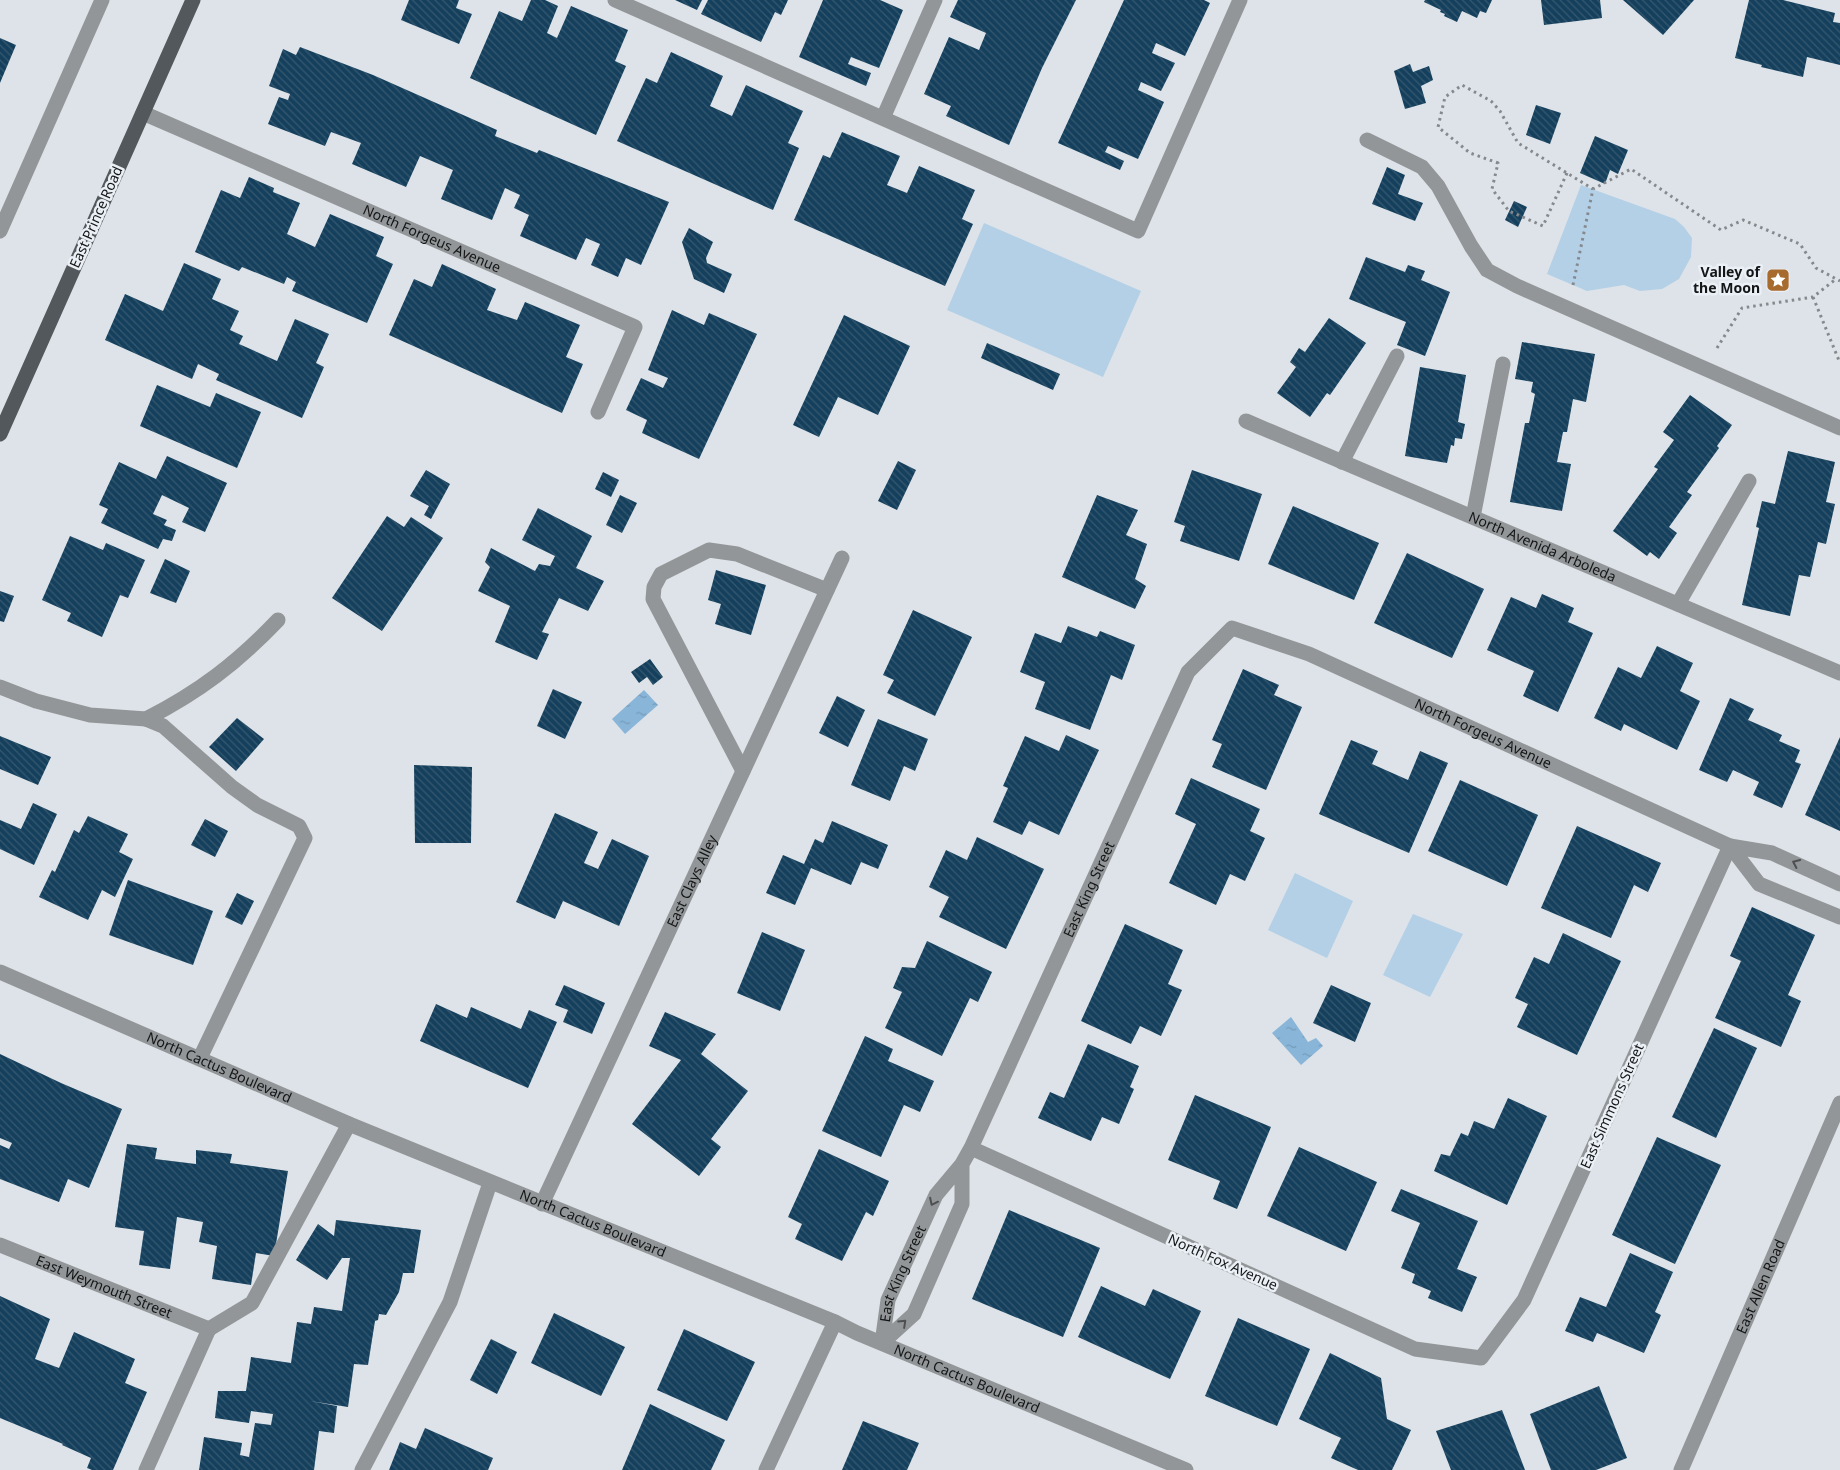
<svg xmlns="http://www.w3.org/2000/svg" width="1840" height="1470" viewBox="0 0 1840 1470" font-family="'Noto Sans',sans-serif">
<defs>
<pattern id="water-ripples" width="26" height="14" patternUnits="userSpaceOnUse" patternTransform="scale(1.25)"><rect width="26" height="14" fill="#89b5d8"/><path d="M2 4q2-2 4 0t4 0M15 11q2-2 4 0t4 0" fill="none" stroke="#759bb9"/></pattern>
<pattern id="building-back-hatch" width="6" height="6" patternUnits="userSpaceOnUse" patternTransform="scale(1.25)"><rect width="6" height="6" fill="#15405d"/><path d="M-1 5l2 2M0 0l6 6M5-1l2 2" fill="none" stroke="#36586f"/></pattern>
</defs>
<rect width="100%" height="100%" fill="#dde3e8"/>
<g fill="#b4d0e7">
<polygon points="1581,185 1675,219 1684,227 1692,238 1691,257 1679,279 1662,289 1640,291 1624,285 1587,291 1547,274"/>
<polygon points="984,223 1141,291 1103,377 947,310"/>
<polygon points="1295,873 1353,901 1327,958 1268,930"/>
<polygon points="1413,914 1463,934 1430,997 1383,975"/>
</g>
<g fill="url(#water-ripples)">
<polygon points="644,690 658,705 625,734 612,719"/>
<polygon points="1291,1017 1308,1042 1316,1038 1323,1046 1301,1065 1272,1033"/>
</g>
<g fill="url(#building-back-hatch)">
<polygon points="409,0 459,0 456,8 472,14 459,44 401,20"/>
<polygon points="531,0 545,0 558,6 547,33 557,38 571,6 628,30 615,61 626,66 596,135 470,78 499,11 522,21"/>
<polygon points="675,0 702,0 697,10"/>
<polygon points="708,0 788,0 781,15 775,12 761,42 701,14"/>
<polygon points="823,0 880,0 903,10 879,68 851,57 848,64 871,73 866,86 799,57"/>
<polygon points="958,0 1076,0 1042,68 1009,145 946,116 951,106 924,94 949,37 979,50 986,33 950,17"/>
<polygon points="1124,0 1204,0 1210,3 1185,56 1156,43 1152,53 1175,63 1161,91 1141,82 1138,90 1164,102 1138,159 1108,146 1105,152 1124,161 1120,170 1058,143"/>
<polygon points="1425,0 1492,0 1486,13 1480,11 1477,18 1462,11 1457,22 1444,16 1445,14 1440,12 1441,10 1424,2"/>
<polygon points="1541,0 1600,0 1602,18 1544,25"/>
<polygon points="1623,0 1694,0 1663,35"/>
<polygon points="1749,0 1783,0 1835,13 1833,22 1840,23 1840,65 1807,57 1803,77 1761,67 1762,65 1735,58"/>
<polygon points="0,38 16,45 0,83"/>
<polygon points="300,47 373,75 497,130 495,136 537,153 539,150 669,202 641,265 626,258 618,277 591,265 600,244 586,238 576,260 520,236 529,215 514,208 520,195 505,188 492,220 441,199 453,170 420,156 406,187 352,164 361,143 331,132 325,146 268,124 279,97 288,100 290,94 269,86 283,49 296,55"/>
<polygon points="671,52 723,76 710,106 732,116 746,85 803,111 788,143 799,148 773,210 617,141 646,78 657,83"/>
<polygon points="1410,64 1413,72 1429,66 1433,80 1421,86 1426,103 1405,109 1394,71"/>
<polygon points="1536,105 1561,113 1550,144 1526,135"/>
<polygon points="842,132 900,156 887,185 907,193 919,166 975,190 962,219 973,224 945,286 794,220 823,155 830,158"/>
<polygon points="1595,136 1628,150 1618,174 1610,170 1605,184 1580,173"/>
<polygon points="1387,167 1405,175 1398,194 1423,203 1415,221 1372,204"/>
<polygon points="249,177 274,188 273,192 300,203 287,234 302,241 315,247 330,214 384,237 376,256 393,264 367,323 292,291 296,282 287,277 284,284 242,267 239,271 195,252 221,190 240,198"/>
<polygon points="1514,201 1527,207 1518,227 1505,220"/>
<polygon points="689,228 713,242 706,258 707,263 732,274 724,293 694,279 682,242"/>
<polygon points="1366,257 1405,272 1408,265 1425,271 1421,280 1450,292 1425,356 1397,345 1406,322 1349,299"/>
<polygon points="184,263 221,279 212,299 239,311 230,330 243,336 239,344 277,361 295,319 329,334 316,363 324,367 302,418 216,380 219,374 198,364 192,379 105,340 125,294 163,311"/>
<polygon points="442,264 496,289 487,310 517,320 525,302 580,325 566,357 583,364 562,413 389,335 414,279 432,287"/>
<polygon points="672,310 704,325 709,313 757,334 699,459 642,433 647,420 626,410 641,378 663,388 668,378 648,370"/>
<polygon points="844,315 910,346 878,415 838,397 819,437 793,425"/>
<polygon points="1329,318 1366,343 1330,395 1327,393 1310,417 1277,393 1296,367 1290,362 1299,348 1305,352"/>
<polygon points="1522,342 1595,354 1586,402 1573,399 1567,432 1563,432 1557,462 1571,464 1562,511 1510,502 1525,423 1529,423 1535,394 1531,392 1533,382 1515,379"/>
<polygon points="987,343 1060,374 1053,390 981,358"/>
<polygon points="1420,367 1466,375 1458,422 1465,424 1462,439 1455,438 1454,446 1451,445 1447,463 1405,456"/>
<polygon points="157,385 210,407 216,393 261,412 237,468 140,426"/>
<polygon points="1690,395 1732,425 1717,446 1719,448 1687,492 1692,495 1669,527 1677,533 1659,559 1650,552 1647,556 1613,531 1658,469 1654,467 1674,440 1663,432"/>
<polygon points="1788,451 1835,462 1826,502 1835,504 1826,544 1818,542 1810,577 1799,575 1790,616 1742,605 1759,528 1756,527 1762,501 1775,504"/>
<polygon points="167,456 227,483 205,532 182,522 189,508 162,495 153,514 167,520 164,525 176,530 172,541 163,539 158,549 101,523 108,509 99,505 119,462 156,479"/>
<polygon points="898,461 916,470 897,510 878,501"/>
<polygon points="426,470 450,484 431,519 424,515 429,506 410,496"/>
<polygon points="1192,470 1262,494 1239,561 1180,541 1185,526 1174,522"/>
<polygon points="603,472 619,480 611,497 595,489"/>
<polygon points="620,495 637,503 622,533 606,525"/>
<polygon points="1097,495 1138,510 1126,535 1147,544 1135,579 1146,586 1135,609 1062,577"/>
<polygon points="1293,506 1379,543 1354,600 1268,564"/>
<polygon points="538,508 592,536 576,568 604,581 588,611 559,598 542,632 549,634 537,660 495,642 510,606 478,591 490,567 485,562 491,548 535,571 539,564 550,566 555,556 522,540"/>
<polygon points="387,516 404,527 411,517 443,538 382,631 332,598"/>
<polygon points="70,536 103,550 106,543 145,560 128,598 120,595 102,637 67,621 71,613 42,600"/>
<polygon points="1407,553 1484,589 1452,658 1374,623"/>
<polygon points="165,559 190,571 176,603 150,593"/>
<polygon points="716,570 766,585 751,635 715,624 721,604 708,600"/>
<polygon points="0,591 14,596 4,622 0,621"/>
<polygon points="1542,594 1574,608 1568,622 1593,633 1558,712 1523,696 1534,671 1487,650 1511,597 1536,608"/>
<polygon points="913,610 972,637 935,716 887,693 894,680 883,675"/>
<polygon points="1068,626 1097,637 1100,631 1135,645 1122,680 1111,675 1090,730 1035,709 1045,682 1020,672 1035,633 1061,643"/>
<polygon points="1657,646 1693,663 1680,691 1700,701 1677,750 1624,724 1621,731 1594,718 1618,667 1641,678"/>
<polygon points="650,659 663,677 653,685 647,677 639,683 631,672"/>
<polygon points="1243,669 1279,685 1274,695 1302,707 1266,790 1212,767 1222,744 1212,740"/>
<polygon points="553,689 582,702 565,739 537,726"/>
<polygon points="837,696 865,710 848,747 819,733"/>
<polygon points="1730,698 1754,709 1748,720 1782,735 1779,741 1800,750 1795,762 1801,764 1782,808 1753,795 1759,782 1733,770 1727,782 1699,770"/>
<polygon points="237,718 264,739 236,771 209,747"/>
<polygon points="878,719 928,739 915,771 904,766 890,801 851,785"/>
<polygon points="1066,735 1099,750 1059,835 1029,821 1022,835 993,822 1008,788 1003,786 1025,736 1059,751"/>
<polygon points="0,736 51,757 38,785 0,769"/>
<polygon points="1840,737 1840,831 1805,815"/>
<polygon points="1351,740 1378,751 1372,764 1408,780 1420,751 1448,763 1409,853 1319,814"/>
<polygon points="414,765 472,767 471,843 415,843"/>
<polygon points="1191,778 1260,809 1250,831 1265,838 1245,881 1230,874 1216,905 1169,883 1196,824 1175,814"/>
<polygon points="1460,780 1538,815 1507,886 1428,851"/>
<polygon points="33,803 57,814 34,865 0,849 0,820 21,829"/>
<polygon points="555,813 598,832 584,863 598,869 612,839 649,856 619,926 563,901 555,919 516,902"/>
<polygon points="88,816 128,834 119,852 133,859 115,897 102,890 88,920 39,897 52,870 55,872 74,830 79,833"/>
<polygon points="205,819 228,831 215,857 191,845"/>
<polygon points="832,821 888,845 878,869 861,862 851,885 811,868 795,905 766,893 783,855 804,864 815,839 823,843"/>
<polygon points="1577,826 1661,863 1648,892 1634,885 1611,938 1541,908"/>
<polygon points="977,837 1044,869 1006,949 939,917 949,897 929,887 946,850 967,860"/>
<polygon points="128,880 213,911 193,965 109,935"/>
<polygon points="237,893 254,901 242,925 225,917"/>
<polygon points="1752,907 1815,935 1788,995 1801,1001 1781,1047 1715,1018 1741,961 1730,956"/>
<polygon points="1125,924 1183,950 1168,984 1182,990 1161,1036 1140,1026 1131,1044 1081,1021"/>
<polygon points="762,932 805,950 780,1011 737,993"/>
<polygon points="1563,933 1621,961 1577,1055 1517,1027 1528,1004 1515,998 1534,957 1549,964"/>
<polygon points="927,941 992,972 978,1002 970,998 942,1056 885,1028 902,992 893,988 902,967 915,968"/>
<polygon points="564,985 605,1003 592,1034 563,1022 568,1010 555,1005"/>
<polygon points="1331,985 1371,1003 1355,1042 1313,1023"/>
<polygon points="436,1004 467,1018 471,1007 521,1029 529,1010 557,1022 528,1088 420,1041"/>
<polygon points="665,1012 716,1034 701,1054 748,1091 711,1139 721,1147 699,1176 632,1124 681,1060 649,1046"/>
<polygon points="1714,1028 1757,1048 1716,1138 1672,1117"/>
<polygon points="865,1036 893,1049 888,1061 934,1081 920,1112 904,1105 881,1157 822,1131"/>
<polygon points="1088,1044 1139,1066 1130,1087 1134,1089 1119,1124 1102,1117 1091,1141 1038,1118 1050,1092 1064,1098"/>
<polygon points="0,1054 61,1083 122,1109 89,1188 68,1179 59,1202 0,1179 0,1145 9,1149 12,1143 0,1138"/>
<polygon points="1195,1095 1271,1127 1237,1209 1213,1199 1220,1181 1168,1160"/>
<polygon points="1508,1098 1547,1116 1507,1205 1434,1171 1441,1154 1450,1156 1461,1133 1468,1136 1474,1121 1494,1129"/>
<polygon points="1657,1137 1721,1165 1675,1264 1612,1235"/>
<polygon points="127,1144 157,1148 155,1159 196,1164 196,1150 232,1154 230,1163 288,1171 274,1256 256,1253 251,1285 212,1279 217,1246 199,1242 203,1222 177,1217 170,1269 139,1265 144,1231 115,1227"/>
<polygon points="1299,1147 1377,1182 1346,1251 1267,1216"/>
<polygon points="819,1149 889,1181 873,1216 866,1212 842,1261 795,1239 802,1224 788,1217"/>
<polygon points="1401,1189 1478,1221 1457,1269 1477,1277 1462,1312 1428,1298 1431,1291 1412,1283 1415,1274 1401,1268 1420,1223 1391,1211"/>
<polygon points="1009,1210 1100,1248 1063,1337 972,1299"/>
<polygon points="336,1220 421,1230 414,1273 403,1273 399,1292 386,1315 379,1314 378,1320 375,1321 368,1365 354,1364 348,1407 310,1401 337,1406 334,1433 319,1431 314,1470 199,1470 204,1437 242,1443 240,1455 249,1457 255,1423 271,1425 273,1414 251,1411 249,1423 215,1418 218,1391 246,1391 251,1357 291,1363 297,1322 311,1324 314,1307 342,1311 350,1258 342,1258 327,1280 296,1260 318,1224 334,1236"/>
<polygon points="1630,1253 1673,1272 1655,1312 1661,1315 1644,1353 1597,1333 1593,1342 1565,1331 1580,1297 1606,1307"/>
<polygon points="1101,1286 1145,1306 1153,1289 1201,1311 1170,1379 1078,1337"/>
<polygon points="0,1296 50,1319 35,1359 59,1368 74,1332 135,1359 125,1383 147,1392 113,1470 92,1470 87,1468 91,1458 62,1445 63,1444 0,1418"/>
<polygon points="554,1313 625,1347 601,1396 531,1363"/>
<polygon points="1238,1318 1310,1349 1277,1426 1205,1396"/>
<polygon points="684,1329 755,1362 727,1421 657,1390"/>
<polygon points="491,1339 517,1352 497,1394 470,1380"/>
<polygon points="1330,1353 1381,1378 1387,1419 1411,1430 1392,1470 1358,1470 1331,1458 1341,1438 1299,1419"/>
<polygon points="1599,1386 1627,1458 1596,1470 1551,1470 1530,1414"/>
<polygon points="650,1404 725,1440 711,1470 622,1470"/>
<polygon points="1502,1410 1525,1470 1451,1470 1436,1431"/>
<polygon points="863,1421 919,1443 907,1470 842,1470"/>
<polygon points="425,1428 493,1458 488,1470 389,1470 400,1442 416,1449"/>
</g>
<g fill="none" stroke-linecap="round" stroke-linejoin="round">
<g stroke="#85898d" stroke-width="3" stroke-dasharray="2.5 4" stroke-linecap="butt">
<polyline points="1567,173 1543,226 1509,211 1492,189 1498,163 1470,153 1438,127 1445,97 1462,85 1491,101 1500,111 1518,143 1593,189"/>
<polyline points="1573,285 1593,189 1631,169 1721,230 1743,220 1800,244 1816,268 1840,281"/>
<polyline points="1813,297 1840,363"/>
<polyline points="1717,348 1742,308 1813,297 1836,279"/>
</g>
<g stroke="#939698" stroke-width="15">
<polyline points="615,0 1138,231 1240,0"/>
<path id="s1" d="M 143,113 L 635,327 L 598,412"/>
<polyline points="883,118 935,0"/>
<polyline points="1367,140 1422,167 1438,186 1471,246 1487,270 1517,286 1840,428"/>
<polyline points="0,231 102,0"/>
<path id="s2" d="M 1246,421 L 1840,673"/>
<polyline points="1342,462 1397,356"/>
<polyline points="1473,517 1503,364"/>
<polyline points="1678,604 1749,481"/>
<polyline points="0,687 36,701 90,715 146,719 163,726 232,787 257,805 299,826 305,838 200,1058"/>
<path d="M 146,719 C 199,692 237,663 278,620"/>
<polyline points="743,771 653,599 654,587 661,574 709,550 737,554 827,590"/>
<polyline points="1840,884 1772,853 1730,846 1759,884 1840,917"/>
<path id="s3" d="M 0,972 L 349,1124 L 835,1322 L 857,1333 L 1186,1470"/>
<path id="s4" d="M 962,1164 L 962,1204 L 914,1314 L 882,1343 L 888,1300 L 936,1195 L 962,1164 L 971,1148 L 1188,672 L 1232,628 L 1309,654 L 1730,846 L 1524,1300 L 1481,1358 L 1415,1349 L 971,1148"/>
<path id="s5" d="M 542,1204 L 842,558"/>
<path id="s6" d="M 0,1245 L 209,1329"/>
<polyline points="209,1329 252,1303 349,1124"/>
<polyline points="146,1470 209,1329"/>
<polyline points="362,1470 450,1302 490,1183"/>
<polyline points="766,1470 835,1322"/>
<path id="s7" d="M 1681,1470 L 1840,1103"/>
</g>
<polyline stroke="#53585c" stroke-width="15" points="0,434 193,0"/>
</g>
<defs><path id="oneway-chevron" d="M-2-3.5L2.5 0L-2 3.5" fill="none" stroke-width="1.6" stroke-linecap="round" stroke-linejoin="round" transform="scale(1.25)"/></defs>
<g stroke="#4d4f50">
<use href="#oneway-chevron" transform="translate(1796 863) rotate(-155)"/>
<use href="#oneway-chevron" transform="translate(933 1202) rotate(116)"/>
<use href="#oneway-chevron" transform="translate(903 1323) rotate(-43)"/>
</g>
<defs>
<g id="sight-square" transform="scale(1.25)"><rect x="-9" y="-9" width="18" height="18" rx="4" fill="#a86b2f" stroke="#eaf0f6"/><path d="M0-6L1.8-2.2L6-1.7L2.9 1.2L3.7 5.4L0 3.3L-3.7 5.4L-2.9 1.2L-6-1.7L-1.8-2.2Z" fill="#fff"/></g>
</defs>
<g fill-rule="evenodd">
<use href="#sight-square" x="1778" y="280"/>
</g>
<g text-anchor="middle" stroke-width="5" stroke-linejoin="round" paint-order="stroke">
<g font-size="14" fill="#131516" stroke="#eaf0f6">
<text transform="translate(96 217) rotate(-66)" y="5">East Prince Road</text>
<text dy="5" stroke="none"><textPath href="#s1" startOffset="315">North Forgeus Avenue</textPath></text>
<text dy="5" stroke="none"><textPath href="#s2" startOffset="322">North Avenida Arboleda</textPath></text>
<text dy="5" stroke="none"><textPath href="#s4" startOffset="1279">North Forgeus Avenue</textPath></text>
<text dy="5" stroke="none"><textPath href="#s5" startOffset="356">East Clays Alley</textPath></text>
<text dy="5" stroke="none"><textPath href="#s4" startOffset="705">East King Street</textPath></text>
<text dy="5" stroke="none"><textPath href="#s3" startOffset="239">North Cactus Boulevard</textPath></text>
<text transform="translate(1612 1106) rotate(-66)" y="5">East Simmons Street</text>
<text dy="5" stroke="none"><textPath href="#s3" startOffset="644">North Cactus Boulevard</textPath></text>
<text transform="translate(1223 1262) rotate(24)" y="5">North Fox Avenue</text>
<text dy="5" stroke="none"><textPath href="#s4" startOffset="276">East King Street</textPath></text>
<text dy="5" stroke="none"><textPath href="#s6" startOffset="112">East Weymouth Street</textPath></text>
<text dy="5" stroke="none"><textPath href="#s7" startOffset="200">East Allen Road</textPath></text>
<text dy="5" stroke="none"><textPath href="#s3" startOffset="1049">North Cactus Boulevard</textPath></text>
</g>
<g font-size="14" font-weight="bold" fill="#131516" stroke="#eaf0f6" text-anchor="end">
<text x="1760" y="277">Valley of<tspan x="1760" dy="16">the Moon</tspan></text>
</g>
</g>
</svg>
